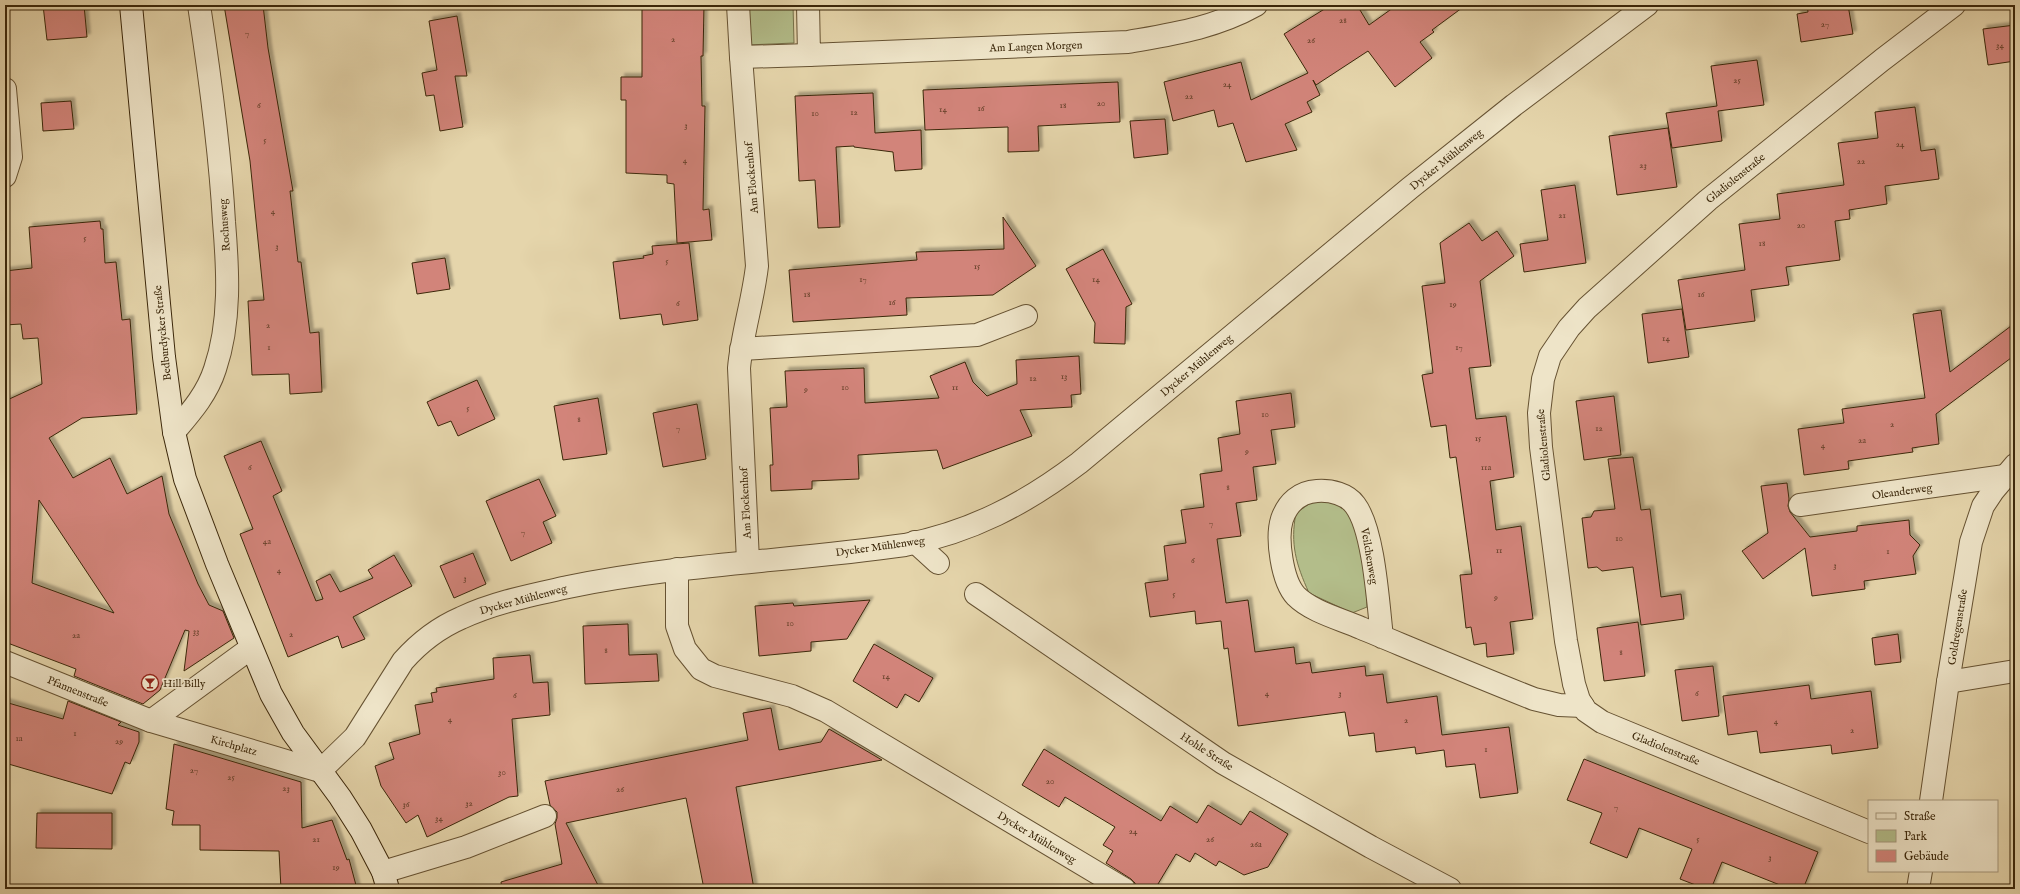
<svg xmlns="http://www.w3.org/2000/svg" width="2020" height="894" viewBox="0 0 2020 894" font-family="'IM FELL English',serif">
<defs>
<filter id="shadow"><feDropShadow dx="3.5" dy="-3.5" stdDeviation="1" flood-color="#0004"/></filter>
</defs>
<rect width="100%" height="100%" fill="#e5d5ab"/>
<filter id="stains"><feTurbulence type="fractalNoise" baseFrequency=".005" numOctaves="4"/><feColorMatrix values="0 0 0 0 .2 0 0 0 0 .09 0 0 0 0 .02 0 0 0 .5 -.17"/></filter>
<radialGradient id="worn" r=".72"><stop offset=".6" stop-color="#630" stop-opacity="0"/><stop offset="1" stop-color="#630" stop-opacity=".3"/></radialGradient>
<g fill="#b3bd8a" stroke="#77724a">
<polygon points="746,5 793,5 794,43 747,45"/>
<path d="M 1328,501 C 1333,502 1341,503 1345,507 C 1367,529 1365,578 1367,607 L 1352,613 L 1309,593 C 1296,564 1290,544 1296,513 L 1312,502 Z"/>
</g>
<g fill="#d2847a" stroke="#3b270a" fill-rule="evenodd" filter="url(#shadow)">
<polygon points="43,5 84,5 87,37 47,40"/>
<polygon points="224,5 263,5 268,48 293,191 290,191 298,262 301,262 310,333 319,332 322,392 290,394 289,374 252,375 248,301 264,300 250,161"/>
<polygon points="642,5 704,5 703,56 701,56 702,106 705,106 703,210 709,209 712,240 677,243 674,184 667,183 667,175 626,173 626,100 621,100 621,77 642,77"/>
<polygon points="1331,5 1357,5 1369,25 1397,5 1466,5 1432,30 1434,32 1420,42 1432,58 1395,87 1368,51 1316,85 1313,80 1320,95 1307,102 1312,112 1285,124 1297,150 1246,162 1233,123 1218,127 1214,110 1173,121 1164,82 1241,62 1251,100 1308,73 1284,34"/>
<polygon points="1807,5 1848,5 1853,34 1801,42 1797,14 1808,12"/>
<polygon points="457,16 467,76 455,76 463,127 440,131 434,95 426,96 422,73 437,70 429,21"/>
<polygon points="2015,25 2015,61 1988,65 1983,29"/>
<polygon points="1757,60 1764,105 1718,111 1722,141 1672,148 1666,113 1717,106 1711,66"/>
<polygon points="1118,82 1120,122 1038,126 1039,151 1008,152 1008,127 925,130 923,90"/>
<polygon points="873,93 875,133 921,130 922,169 895,171 893,152 854,147 854,146 836,147 840,227 818,228 815,180 799,181 795,96"/>
<polygon points="71,101 74,129 43,131 41,103"/>
<polygon points="1915,107 1921,151 1935,149 1939,179 1885,186 1887,204 1849,210 1850,219 1835,221 1840,260 1786,267 1789,285 1751,290 1755,321 1686,330 1678,280 1745,270 1739,224 1780,219 1777,194 1844,185 1838,143 1878,138 1875,112"/>
<polygon points="1165,119 1168,154 1134,158 1130,121"/>
<polygon points="1668,128 1677,187 1617,195 1609,136"/>
<polygon points="1575,185 1586,263 1524,272 1520,244 1548,240 1541,190"/>
<polygon points="1003,217 1036,266 993,295 906,298 907,315 793,322 789,270 917,260 916,252 1004,249"/>
<path d="M 100,221 L 101,229 L 103,229 L 105,263 L 116,262 L 122,320 L 130,319 L 137,414 L 82,418 L 49,438 L 73,478 L 110,458 L 127,494 L 162,476 L 169,514 L 198,584 L 209,605 L 223,611 L 234,638 L 184,671 L 189,631 L 185,630 L 160,690 L 143,704 L 74,676 L 76,669 L 5,642 L 5,401 L 42,384 L 38,338 L 23,339 L 21,324 L 5,325 L 5,271 L 32,268 L 29,227 ZM 39,500 L 114,613 L 32,583 Z"/>
<polygon points="1469,223 1482,241 1497,231 1514,256 1480,281 1491,366 1469,368 1476,419 1506,416 1514,477 1490,481 1496,530 1521,526 1533,619 1510,622 1514,654 1487,657 1486,643 1474,645 1471,627 1466,628 1460,575 1472,574 1456,457 1450,458 1446,425 1431,427 1422,375 1433,373 1422,286 1445,283 1440,243"/>
<polygon points="689,243 698,320 663,325 661,314 620,319 613,262 644,258 643,256 653,254 652,246"/>
<polygon points="1103,249 1132,304 1126,307 1125,344 1094,343 1095,323 1066,269"/>
<polygon points="445,258 450,289 417,294 412,263"/>
<polygon points="1682,309 1689,357 1648,363 1642,314"/>
<polygon points="1941,310 1950,372 2015,323 2015,355 1936,414 1939,444 1912,448 1913,452 1848,461 1849,469 1804,475 1798,429 1844,423 1842,409 1925,398 1913,314"/>
<polygon points="1079,356 1081,394 1071,395 1072,407 1020,410 1032,436 943,469 937,450 858,455 859,479 812,481 812,489 771,491 770,465 773,465 770,408 787,407 785,371 864,368 865,403 939,398 930,376 965,362 973,382 987,396 1017,384 1016,360"/>
<polygon points="477,380 495,419 458,436 451,421 438,426 427,402"/>
<polygon points="1291,393 1295,427 1271,430 1276,464 1253,467 1257,500 1236,503 1241,536 1217,539 1226,603 1248,600 1255,652 1294,647 1296,664 1310,662 1312,673 1365,666 1366,676 1383,674 1387,703 1437,696 1442,735 1509,727 1518,793 1480,798 1475,764 1446,767 1444,750 1416,754 1415,747 1376,752 1374,733 1349,736 1345,712 1238,726 1228,648 1224,649 1221,621 1196,624 1195,611 1150,617 1145,583 1168,580 1164,546 1186,543 1181,510 1204,507 1200,474 1222,471 1218,438 1240,434 1236,401"/>
<polygon points="1614,396 1621,455 1584,460 1576,401"/>
<polygon points="598,398 607,454 563,460 554,406"/>
<polygon points="697,404 706,459 663,467 653,413"/>
<polygon points="261,441 282,491 273,496 316,601 323,599 316,581 330,574 340,592 373,578 368,570 394,555 412,586 353,617 365,639 342,648 338,636 288,657 240,534 253,529 224,456"/>
<polygon points="1633,457 1641,510 1650,509 1661,597 1681,594 1684,619 1641,625 1633,567 1602,571 1597,567 1588,568 1582,518 1591,517 1594,511 1615,509 1608,459"/>
<polygon points="539,479 556,516 543,522 552,543 511,561 486,501"/>
<polygon points="1787,483 1789,499 1788,506 1790,512 1810,537 1857,531 1857,526 1909,520 1910,535 1920,545 1913,556 1916,574 1864,581 1865,589 1812,596 1805,548 1763,579 1742,551 1768,533 1761,486"/>
<polygon points="473,553 486,584 454,598 440,566"/>
<polygon points="870,600 847,639 811,642 811,651 759,656 755,606 793,603 794,606"/>
<polygon points="1638,622 1645,676 1604,681 1597,628"/>
<polygon points="628,624 629,655 657,654 659,681 585,684 583,626"/>
<polygon points="1898,634 1901,662 1875,665 1872,638"/>
<polygon points="874,644 933,678 919,702 905,694 897,708 853,681"/>
<polygon points="530,655 533,683 548,682 550,715 512,719 518,796 509,797 427,837 418,815 406,823 381,786 375,766 394,759 389,743 420,734 415,705 433,702 431,693 437,692 436,688 494,679 493,658"/>
<polygon points="1713,666 1719,716 1682,721 1675,670"/>
<polygon points="1809,685 1811,699 1871,691 1878,748 1832,754 1831,745 1760,753 1757,731 1728,735 1723,696"/>
<polygon points="68,701 121,722 118,725 139,732 139,742 130,764 125,762 112,794 5,763 5,702 63,719"/>
<polygon points="771,708 779,750 821,742 829,729 882,760 736,787 754,889 704,889 686,798 566,823 600,889 502,889 501,882 562,864 555,824 557,818 557,812 550,805 545,781 748,740 743,713"/>
<polygon points="174,744 301,782 302,828 332,820 347,860 349,859 357,889 281,889 279,851 200,850 200,825 172,825 174,811 166,809"/>
<polygon points="1044,749 1161,821 1170,806 1197,823 1208,805 1241,825 1250,811 1288,834 1268,867 1244,875 1219,861 1216,866 1195,853 1190,862 1176,854 1155,889 1136,889 1135,883 1131,879 1106,863 1113,851 1103,845 1115,827 1065,797 1059,807 1022,785"/>
<polygon points="1584,759 1818,852 1803,889 1790,889 1722,862 1711,889 1706,889 1680,879 1692,849 1639,828 1627,858 1590,843 1602,813 1567,800"/>
<polygon points="37,813 112,813 112,849 36,848"/>
</g>
<g fill="none" stroke-linecap="round" stroke-linejoin="round">
<g stroke="#665232" stroke-width="24">
<g id="minor">
<path d="M 738,5 L 741,57 L 757,266 C 753,301 742,334 739,368 L 748,561"/>
<path d="M 808,5 L 809,55 L 1128,42 C 1173,34 1215,28 1256,5"/>
<polyline points="741,57 809,55"/>
<polyline points="5,89 11,157 5,176"/>
<polyline points="741,349 977,335 1026,316"/>
<path d="M 174,432 C 191,412 207,394 215,369 C 231,322 228,270 224,222 C 220,149 210,77 199,5"/>
<polyline points="1800,505 2005,476"/>
<polyline points="915,542 938,563"/>
<polyline points="677,569 677,626 685,649 701,669 715,676 792,696 826,711 1124,889"/>
<polyline points="976,594 1223,763 1371,847 1450,889"/>
<path d="M 1382,637 C 1378,603 1374,530 1355,505 C 1347,494 1331,490 1317,491 C 1300,492 1288,502 1282,519 C 1276,538 1282,581 1296,596 C 1312,612 1341,619 1361,628 C 1419,652 1476,676 1534,699 L 1559,705 L 1583,706"/>
<path d="M 5,662 L 151,721 L 320,771 L 355,737 L 403,661 C 419,643 438,628 461,618 C 495,602 532,595 568,587 C 679,564 793,561 905,545 C 971,532 1025,504 1079,463 L 1410,188 L 1514,105 L 1647,5"/>
<polyline points="1948,682 2015,671"/>
<polyline points="151,721 251,648"/>
<polyline points="1931,801 1948,682 1971,542 1983,506 1993,491 2015,465"/>
<polyline points="1869,832 1602,722 1586,711 1579,700 1574,684 1566,641 1541,447 1539,413 1543,379 1550,356 1569,328 1587,308 1708,200 1882,60 1954,5"/>
<polyline points="383,872 466,847 545,816"/>
<polyline points="1918,889 1921,871"/>
</g>
</g>
<g stroke="#3b270a" stroke-width="24">
<polyline id="secondary" points="131,5 164,357 174,432 185,479 217,564 271,694 293,733 340,797 361,830 383,872 388,889"/>
</g>
<use href="#minor" stroke="#eee4c8" stroke-width="22"/>
<use href="#secondary" stroke="#eee4c8" stroke-width="22"/>
</g>
<defs>
<g id="bar-ring" transform="scale(0.9)"><circle r="9.5" fill="#eee4c8" stroke="#8f2418" stroke-width="1.5"/><path d="M-6-5H6L.8 .8V4.5H3.5V6h-7V4.5H-.8V.8Z" fill="#8f2418"/></g>
</defs>
<g fill-rule="evenodd">
<use href="#bar-ring" x="150" y="683"/>
</g>
<g text-anchor="middle" stroke-width="3.5" stroke-linejoin="round" paint-order="stroke">
<g font-size="9" fill="#613e26">
<text x="1343" y="23">28</text>
<text x="1825" y="27">27</text>
<text x="247" y="36">7</text>
<text x="673" y="42">2</text>
<text x="1311" y="43">26</text>
<text x="2000" y="48">34</text>
<text x="1737" y="83">25</text>
<text x="1227" y="87">24</text>
<text x="1189" y="99">22</text>
<text x="1101" y="106">20</text>
<text x="259" y="108">6</text>
<text x="1063" y="108">18</text>
<text x="981" y="111">16</text>
<text x="943" y="112">14</text>
<text x="854" y="115">12</text>
<text x="815" y="116">10</text>
<text x="686" y="128">3</text>
<text x="265" y="143">5</text>
<text x="1900" y="147">24</text>
<text x="685" y="163">4</text>
<text x="1861" y="164">22</text>
<text x="1643" y="168">23</text>
<text x="273" y="214">4</text>
<text x="1562" y="218">21</text>
<text x="1801" y="228">20</text>
<text x="85" y="241">5</text>
<text x="1762" y="246">18</text>
<text x="277" y="249">3</text>
<text x="667" y="264">5</text>
<text x="977" y="269">15</text>
<text x="863" y="282">17</text>
<text x="1096" y="282">14</text>
<text x="807" y="297">18</text>
<text x="1701" y="297">16</text>
<text x="892" y="305">16</text>
<text x="678" y="306">6</text>
<text x="1453" y="307">19</text>
<text x="268" y="328">2</text>
<text x="1666" y="341">14</text>
<text x="269" y="350">1</text>
<text x="1459" y="350">17</text>
<text x="1064" y="379">13</text>
<text x="1033" y="381">12</text>
<text x="845" y="390">10</text>
<text x="955" y="390">11</text>
<text x="806" y="392">9</text>
<text x="468" y="411">5</text>
<text x="1265" y="417">10</text>
<text x="579" y="422">8</text>
<text x="1892" y="427">2</text>
<text x="678" y="431">7</text>
<text x="1599" y="431">12</text>
<text x="1478" y="441">15</text>
<text x="1862" y="443">2a</text>
<text x="1823" y="448">4</text>
<text x="1247" y="454">9</text>
<text x="250" y="470">6</text>
<text x="1486" y="470">11a</text>
<text x="1228" y="490">8</text>
<text x="1211" y="526">7</text>
<text x="523" y="535">7</text>
<text x="1619" y="541">10</text>
<text x="267" y="544">4a</text>
<text x="1499" y="553">11</text>
<text x="1888" y="554">1</text>
<text x="1193" y="563">6</text>
<text x="1835" y="568">3</text>
<text x="279" y="573">4</text>
<text x="465" y="581">3</text>
<text x="1174" y="597">5</text>
<text x="1496" y="600">9</text>
<text x="790" y="626">10</text>
<text x="196" y="634">33</text>
<text x="291" y="637">2</text>
<text x="76" y="638">2a</text>
<text x="606" y="653">8</text>
<text x="1621" y="655">8</text>
<text x="886" y="679">14</text>
<text x="1267" y="696">4</text>
<text x="1340" y="696">3</text>
<text x="1697" y="696">6</text>
<text x="515" y="698">6</text>
<text x="450" y="722">4</text>
<text x="1406" y="723">2</text>
<text x="1776" y="724">4</text>
<text x="1852" y="733">2</text>
<text x="75" y="736">1</text>
<text x="19" y="741">1a</text>
<text x="119" y="744">29</text>
<text x="1486" y="752">1</text>
<text x="194" y="773">27</text>
<text x="502" y="775">30</text>
<text x="231" y="780">25</text>
<text x="1050" y="784">20</text>
<text x="286" y="791">23</text>
<text x="620" y="792">26</text>
<text x="469" y="806">32</text>
<text x="406" y="807">36</text>
<text x="1616" y="810">7</text>
<text x="439" y="821">34</text>
<text x="1133" y="834">24</text>
<text x="316" y="842">21</text>
<text x="1210" y="842">26</text>
<text x="1698" y="842">5</text>
<text x="1256" y="847">26a</text>
<text x="1770" y="860">3</text>
<text x="336" y="870">19</text>
</g>
<g font-size="11" fill="#3b270a" stroke="#eee4c8">
<text transform="translate(1036 46) rotate(-2)" y="4">Am Langen Morgen</text>
<text transform="translate(1446 159) rotate(-39)" y="4">Dycker Mühlenweg</text>
<text transform="translate(751 178) rotate(-95)" y="4">Am Flockenhof</text>
<text transform="translate(1735 178) rotate(-39)" y="4">Gladiolenstraße</text>
<text transform="translate(224 225) rotate(-94)" y="4">Rochusweg</text>
<text transform="translate(162 333) rotate(-96)" y="4">Bedburdycker Straße</text>
<text transform="translate(1196 365) rotate(-40)" y="4">Dycker Mühlenweg</text>
<text transform="translate(1543 445) rotate(-95)" y="4">Gladiolenstraße</text>
<text transform="translate(1902 491) rotate(-8)" y="4">Oleanderweg</text>
<text transform="translate(745 503) rotate(-93)" y="4">Am Flockenhof</text>
<text transform="translate(880 546) rotate(-8)" y="4">Dycker Mühlenweg</text>
<text transform="translate(1370 556) rotate(80)" y="4">Veilchenweg</text>
<text transform="translate(523 599) rotate(-15)" y="4">Dycker Mühlenweg</text>
<text transform="translate(1957 627) rotate(-81)" y="4">Goldregenstraße</text>
<text transform="translate(78 691) rotate(22)" y="4">Pfannenstraße</text>
<text transform="translate(234 745) rotate(16)" y="4">Kirchplatz</text>
<text transform="translate(1666 748) rotate(22)" y="4">Gladiolenstraße</text>
<text transform="translate(1207 751) rotate(33)" y="4">Hohle Straße</text>
<text transform="translate(1037 837) rotate(31)" y="4">Dycker Mühlenweg</text>
</g>
<g font-size="11" fill="#3b270a" stroke="#eee4c8" text-anchor="start">
<text x="163" y="687">Hill Billy</text>
</g>
</g>
<rect width="2020" height="894" fill="none" stroke="#e5d5ab" stroke-width="20"/>
<rect x="6" y="6" width="2008" height="882" fill="none" stroke="#3b270a" stroke-width="2"/>
<rect x="10" y="10" width="2000" height="874" fill="none" stroke="#3b270a"/>
<rect x="1868" y="800" width="130" height="72" fill="#eee4c8" stroke="#a6987c"/>
<rect x="1876" y="813" width="20" height="6" fill="#eee4c8" stroke="#a6987c"/>
<text x="1904" y="820" font-size="12" fill="#3b270a">Straße</text>
<rect x="1876" y="830" width="20" height="12" fill="#b3bd8a" stroke="#a6987c"/>
<text x="1904" y="840" font-size="12" fill="#3b270a">Park</text>
<rect x="1876" y="850" width="20" height="12" fill="#d2847a" stroke="#a6987c"/>
<text x="1904" y="860" font-size="12" fill="#3b270a">Gebäude</text>
<rect width="100%" height="100%" filter="url(#stains)"/>
<rect width="100%" height="100%" fill="url(#worn)"/>
</svg>
